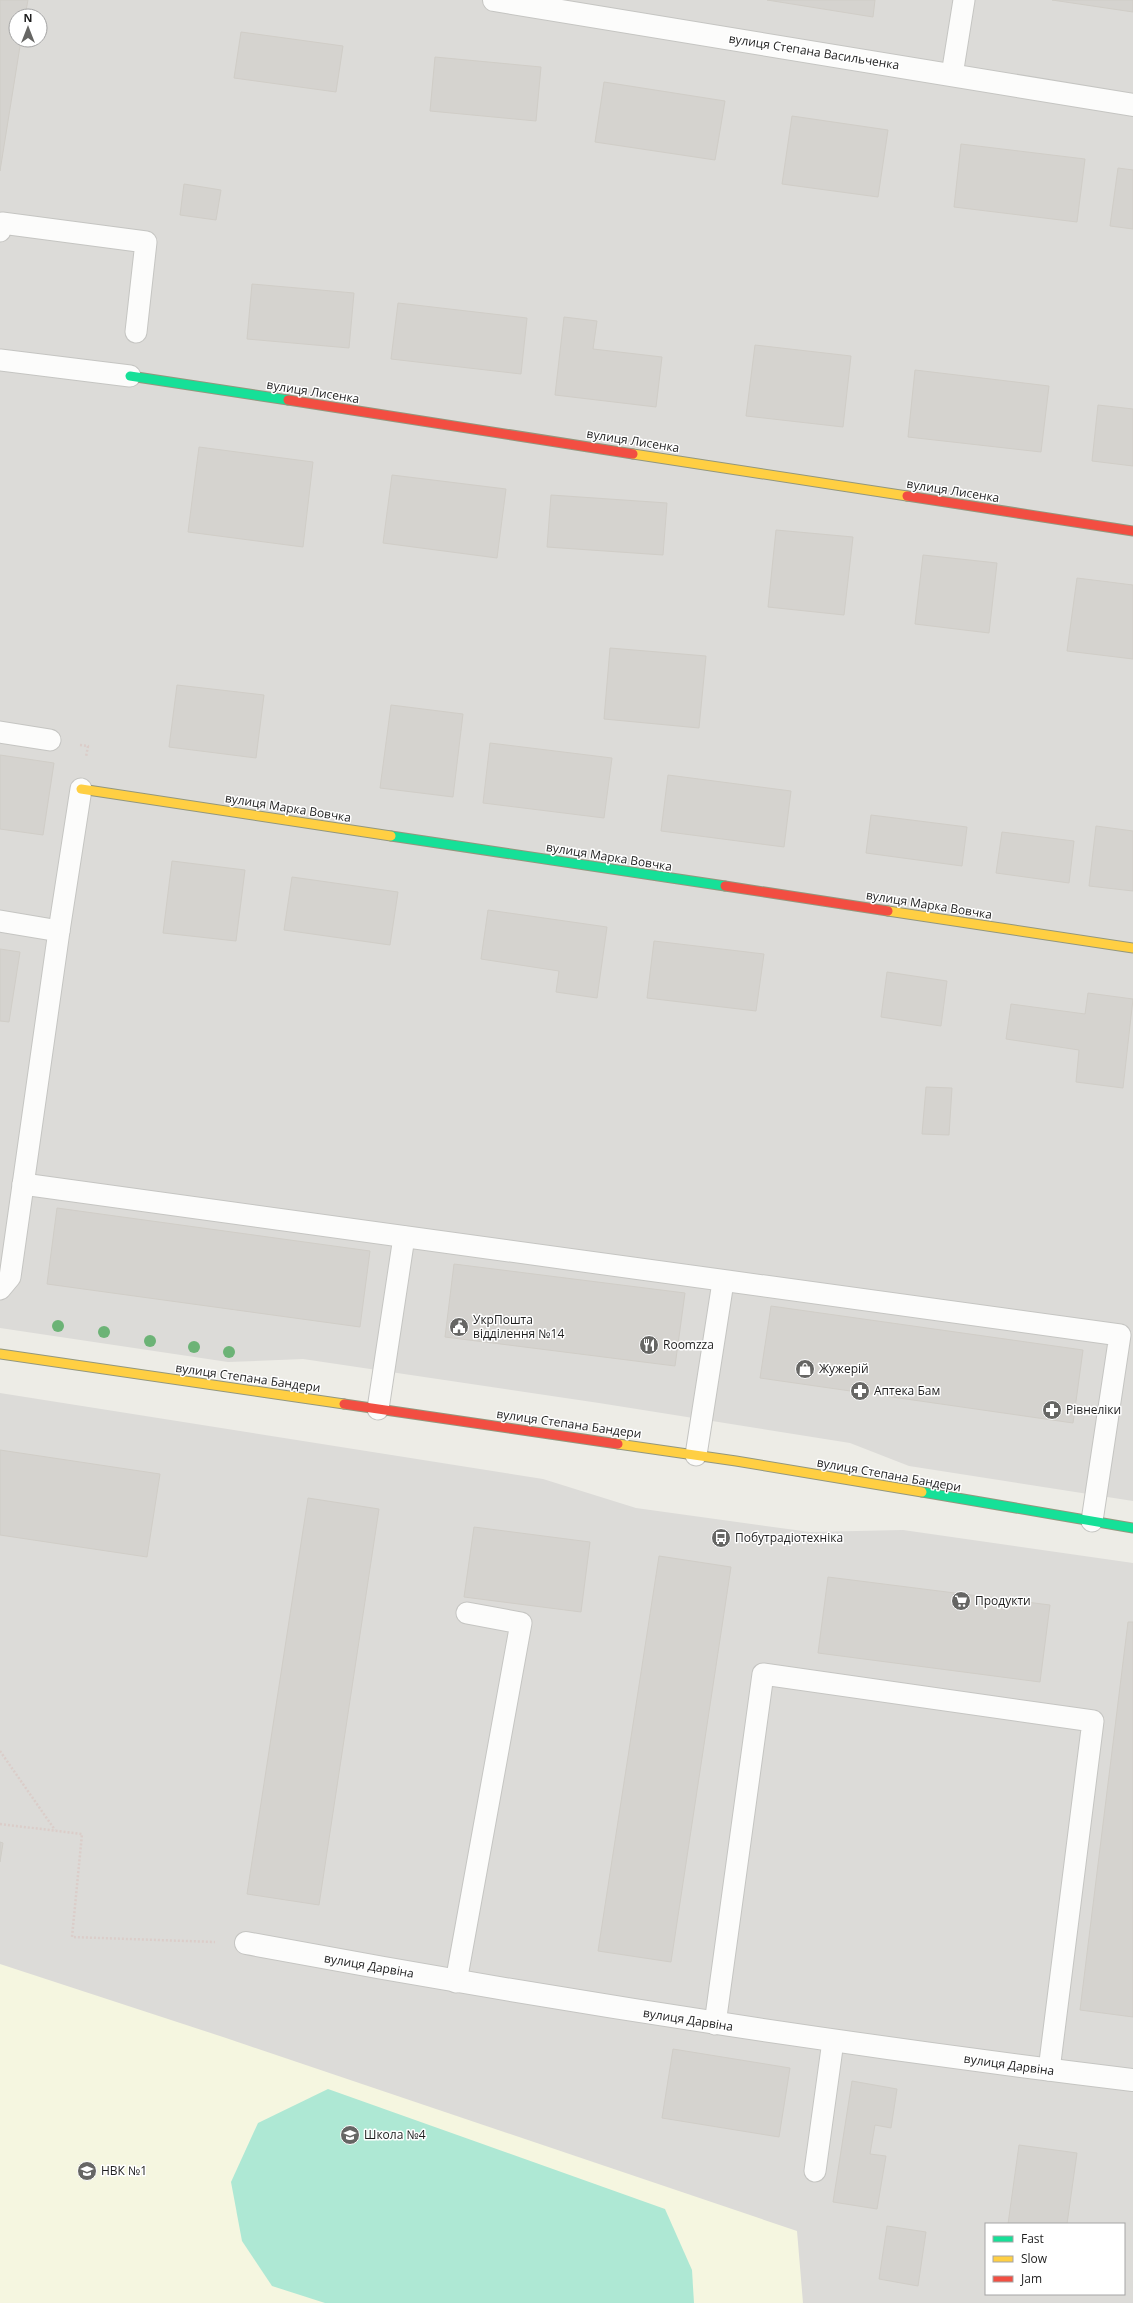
<svg xmlns="http://www.w3.org/2000/svg" width="1133" height="2303" viewBox="0 0 1133 2303" font-family="'Open Sans',sans-serif">
<rect width="100%" height="100%" fill="#edece6"/>
<g fill="#dcdbd8" fill-rule="evenodd">
<path d="M 0,0 L 1133,0 L 1133,1501 L 909,1466 L 850,1443 L 599,1403 L 303,1359 L 228,1362 L 0,1328 ZM 16,16 L 40,16 L 40,40 L 16,40 Z"/>
<path d="M 0,1393 L 543,1479 L 636,1508 L 810,1532 L 903,1530 L 1133,1563 L 1133,2303 L 0,2303 ZM 986,2224 L 1124,2224 L 1124,2294 L 986,2294 Z"/>
</g>
<polygon fill="#f5f6e0" points="0,1964 226,2038 797,2231 803,2303 0,2303"/>
<polygon fill="#aee8d4" points="328,2089 665,2209 692,2270 694,2303 325,2303 272,2286 242,2241 231,2182 258,2123"/>
<g fill="#d5d3cf" stroke="#d0cdc7">
<polygon points="0,0 28,0 25,16 16,16 16,40 21,40 0,171"/>
<polygon points="767,0 875,0 873,17"/>
<polygon points="1052,0 1133,0 1133,12"/>
<polygon points="241,32 343,46 336,92 234,78"/>
<polygon points="435,57 541,67 536,121 430,111"/>
<polygon points="604,82 725,101 715,160 595,142"/>
<polygon points="792,116 888,130 878,197 782,184"/>
<polygon points="961,144 1085,159 1077,222 954,207"/>
<polygon points="1118,168 1133,170 1133,229 1110,226"/>
<polygon points="184,184 221,190 216,220 180,215"/>
<polygon points="252,284 354,293 349,348 247,339"/>
<polygon points="398,303 527,318 521,374 391,359"/>
<polygon points="564,317 597,321 593,349 662,357 656,407 555,395"/>
<polygon points="755,345 851,356 843,427 746,416"/>
<polygon points="915,370 1049,386 1041,452 908,437"/>
<polygon points="1098,405 1133,409 1133,466 1092,461"/>
<polygon points="199,447 313,462 303,547 188,532"/>
<polygon points="392,475 506,489 497,558 383,543"/>
<polygon points="551,495 667,503 663,555 547,547"/>
<polygon points="776,530 853,537 844,615 768,607"/>
<polygon points="923,555 997,563 989,633 915,624"/>
<polygon points="1077,578 1133,585 1133,659 1067,651"/>
<polygon points="610,648 706,656 699,728 604,719"/>
<polygon points="177,685 264,695 256,758 169,747"/>
<polygon points="391,705 463,714 453,797 380,788"/>
<polygon points="490,743 612,758 604,818 483,803"/>
<polygon points="0,755 54,763 43,835 0,829"/>
<polygon points="668,775 791,791 784,847 661,831"/>
<polygon points="871,815 967,827 962,866 866,853"/>
<polygon points="1096,826 1133,831 1133,891 1089,886"/>
<polygon points="1002,832 1074,841 1069,883 996,873"/>
<polygon points="172,861 245,870 236,941 163,933"/>
<polygon points="292,877 398,892 390,945 284,930"/>
<polygon points="488,910 607,927 597,998 556,992 559,971 481,959"/>
<polygon points="654,941 764,954 756,1011 647,998"/>
<polygon points="0,949 20,952 9,1022 0,1021"/>
<polygon points="887,972 947,981 941,1026 881,1017"/>
<polygon points="1088,993 1133,999 1123,1088 1076,1082 1079,1050 1006,1039 1011,1004 1085,1014"/>
<polygon points="926,1087 952,1088 949,1135 922,1134"/>
<polygon points="57,1208 370,1251 360,1327 47,1284"/>
<polygon points="454,1264 685,1293 675,1366 445,1337"/>
<polygon points="771,1306 1083,1350 1073,1423 760,1378"/>
<polygon points="0,1450 160,1474 147,1557 0,1535"/>
<polygon points="308,1498 379,1509 319,1905 247,1894"/>
<polygon points="474,1527 590,1542 581,1612 464,1597"/>
<polygon points="659,1556 731,1567 671,1962 598,1951"/>
<polygon points="828,1577 1050,1605 1040,1682 818,1653"/>
<polygon points="1128,1622 1133,1622 1133,2017 1080,2010"/>
<polygon points="0,1842 3,1843 0,1862"/>
<polygon points="673,2049 790,2068 779,2137 662,2118"/>
<polygon points="852,2081 897,2089 891,2128 875,2125 870,2154 886,2156 877,2209 833,2202"/>
<polygon points="1019,2145 1077,2153 1067,2224 1008,2224"/>
<polygon points="887,2226 926,2232 918,2286 879,2279"/>
</g>
<g fill="none" stroke-linecap="round" stroke-linejoin="round">
<g stroke="#c5c5c2" stroke-width="23">
<g id="lane">
<polyline points="952,75 964,0"/>
<polyline points="0,231 2,223 146,242 136,332"/>
<polyline points="0,360 130,376"/>
<polyline points="0,732 50,740"/>
<polyline points="0,921 59,931"/>
<polyline points="23,1184 1120,1335 1092,1521"/>
<polyline points="0,1289 10,1277 59,931 81,789"/>
<polyline points="378,1409 404,1237"/>
<polyline points="696,1455 723,1282"/>
<polyline points="456,1982 521,1623 467,1613"/>
<polyline points="715,2024 763,1674 1093,1721 1049,2070"/>
<polyline points="815,2171 833,2041"/>
</g>
</g>
<g stroke="#c5c5c2" stroke-width="24">
<g id="street">
<polyline points="494,0 1133,105"/>
<path d="M 246,1943 C 540,1998 836,2044 1133,2080"/>
</g>
</g>
<g stroke="#93977d" stroke-width="11">
<g id="fast">
<polyline points="130,376 288,400"/>
<polyline points="391,836 725,886"/>
<polyline points="922,1492 1133,1528"/>
</g>
</g>
<g stroke="#93977d" stroke-width="11">
<g id="slow">
<polyline points="633,454 907,496"/>
<polyline points="81,789 391,836"/>
<polyline points="888,911 1133,948"/>
<polyline points="0,1354 344,1404"/>
<polyline points="618,1444 736,1461 922,1492"/>
</g>
</g>
<g stroke="#93977d" stroke-width="11">
<g id="jam">
<polyline points="288,400 633,454"/>
<polyline points="907,496 1133,531"/>
<polyline points="725,886 888,911"/>
<polyline points="344,1404 618,1444"/>
</g>
</g>
<g stroke="#dbcdc9" stroke-width="2.5" stroke-dasharray="2 2" stroke-linecap="butt">
<polyline points="80,745 88,746 86,757"/>
<polyline points="0,1751 55,1830"/>
<polyline points="0,1824 82,1834 72,1937 215,1942"/>
</g>
<use href="#lane" stroke="#fcfcfb" stroke-width="21"/>
<use href="#street" stroke="#fcfcfb" stroke-width="22"/>
<use href="#fast" stroke="#16e098" stroke-width="9"/>
<use href="#slow" stroke="#ffcf43" stroke-width="9"/>
<use href="#jam" stroke="#f24e42" stroke-width="9"/>
</g>
<g fill="#6cb376">
<circle cx="58" cy="1326" r="6"/>
<circle cx="104" cy="1332" r="6"/>
<circle cx="150" cy="1341" r="6"/>
<circle cx="194" cy="1347" r="6"/>
<circle cx="229" cy="1352" r="6"/>
</g>
<defs>
<g id="civic-disc" transform="scale(1)"><circle r="9.5" fill="#666664" stroke="#fff"/><path d="M-.6-6.5H3V-4.5H.6V-3L4-1V1h2V6H-6V1h2V-1L-.6-3ZM-1.2 2.5V6h2.4V2.5Z" fill="#fff"/></g>
<g id="restaurant-disc" transform="scale(1)"><circle r="9.5" fill="#666664" stroke="#fff"/><path d="M-5-6h1v4h1v-4h1v4h1v-4h1v5L-1.5 .5V6h-2V.5L-5-1ZM5-6V6H3V1.5H1.5Q1.5-4 5-6Z" fill="#fff"/></g>
<g id="shop-disc" transform="scale(1)"><circle r="9.5" fill="#666664" stroke="#fff"/><path d="M-5-2.5h2.3a2.7 3.5 0 0 1 5.4 0H5L5.5 6h-11ZM-1.5-2.5h3a1.5 2.3 0 0 0-3 0Z" fill="#fff"/></g>
<g id="pharmacy-disc" transform="scale(1)"><circle r="9.5" fill="#666664" stroke="#fff"/><path d="M-2-6h4v4h4v4h-4v4h-4v-4h-4v-4h4Z" fill="#fff"/></g>
<g id="bus-disc" transform="scale(1)"><circle r="9.5" fill="#666664" stroke="#fff"/><path d="M-5-6H5V4H4V6H2V4H-2V6H-4V4H-5ZM-3.5-4V0h7V-4ZM-3.5 1.2v1.5H-2V1.2ZM2 1.2v1.5H3.5V1.2Z" fill="#fff"/></g>
<g id="supermarket-disc" transform="scale(1)"><circle r="9.5" fill="#666664" stroke="#fff"/><path d="M-6-5.5h2.5l.6 2H6L4.5 2H-2.5L-4.4-4H-6ZM-1.5 3.2a1.3 1.3 0 1 0 .1 0ZM3 3.2a1.3 1.3 0 1 0 .1 0Z" fill="#fff"/></g>
<g id="school-disc" transform="scale(1)"><circle r="9.5" fill="#666664" stroke="#fff"/><path d="M0-5L7-2L0 1L-7-2ZM-4 1L0 2.5L4 1V4Q0 6-4 4Z" fill="#fff"/></g>
</defs>
<g fill-rule="evenodd">
<use href="#civic-disc" x="459" y="1327"/>
<use href="#restaurant-disc" x="649" y="1345"/>
<use href="#shop-disc" x="805" y="1369"/>
<use href="#pharmacy-disc" x="860" y="1391"/>
<use href="#pharmacy-disc" x="1052" y="1410"/>
<use href="#bus-disc" x="721" y="1538"/>
<use href="#supermarket-disc" x="961" y="1601"/>
<use href="#school-disc" x="350" y="2135"/>
<use href="#school-disc" x="87" y="2171"/>
</g>
<g text-anchor="middle" stroke-width="3" stroke-linejoin="round" paint-order="stroke">
<g font-size="12" fill="#1e1e1e" stroke="#fff">
<text transform="translate(814 52) rotate(9)" y="4">вулиця Степана Васильченка</text>
<text transform="translate(313 392) rotate(9)" y="4">вулиця Лисенка</text>
<text transform="translate(633 441) rotate(9)" y="4">вулиця Лисенка</text>
<text transform="translate(953 491) rotate(9)" y="4">вулиця Лисенка</text>
<text transform="translate(288 808) rotate(9)" y="4">вулиця Марка Вовчка</text>
<text transform="translate(609 857) rotate(9)" y="4">вулиця Марка Вовчка</text>
<text transform="translate(929 905) rotate(9)" y="4">вулиця Марка Вовчка</text>
<text transform="translate(248 1378) rotate(8)" y="4">вулиця Степана Бандери</text>
<text transform="translate(569 1424) rotate(8)" y="4">вулиця Степана Бандери</text>
<text transform="translate(889 1475) rotate(10)" y="4">вулиця Степана Бандери</text>
<text transform="translate(369 1966) rotate(10)" y="4">вулиця Дарвіна</text>
<text transform="translate(688 2020) rotate(9)" y="4">вулиця Дарвіна</text>
<text transform="translate(1009 2065) rotate(8)" y="4">вулиця Дарвіна</text>
</g>
<g font-size="12" fill="#1e1e1e" stroke="#fff" text-anchor="start">
<text x="473" y="1324">УкрПошта<tspan x="473" dy="14">відділення №14</tspan></text>
<text x="663" y="1349">Roomzza</text>
<text x="819" y="1373">Жужерій</text>
<text x="874" y="1395">Аптека Бам</text>
<text x="1066" y="1414">Рівнеліки</text>
<text x="735" y="1542">Побутрадіотехніка</text>
<text x="975" y="1605">Продукти</text>
<text x="364" y="2139">Школа №4</text>
<text x="101" y="2175">НВК №1</text>
</g>
</g>
<rect x="985" y="2223" width="140" height="72" fill="#ffffff" stroke="#a5a5a5"/>
<rect x="993" y="2236" width="20" height="6" fill="#16e098" stroke="#a5a5a5"/>
<text x="1021" y="2243" font-size="12" fill="#1e1e1e">Fast</text>
<rect x="993" y="2256" width="20" height="6" fill="#ffcf43" stroke="#a5a5a5"/>
<text x="1021" y="2263" font-size="12" fill="#1e1e1e">Slow</text>
<rect x="993" y="2276" width="20" height="6" fill="#f24e42" stroke="#a5a5a5"/>
<text x="1021" y="2283" font-size="12" fill="#1e1e1e">Jam</text>
<g transform="translate(28 28)"><circle r="19" fill="#ffffff" stroke="#a5a5a5"/>
<path d="M0-3L7 15L0 10L-7 15Z" fill="#666664"/>
<text y="-6" font-size="11" font-weight="bold" text-anchor="middle" fill="#1e1e1e">N</text>
</g>
</svg>
